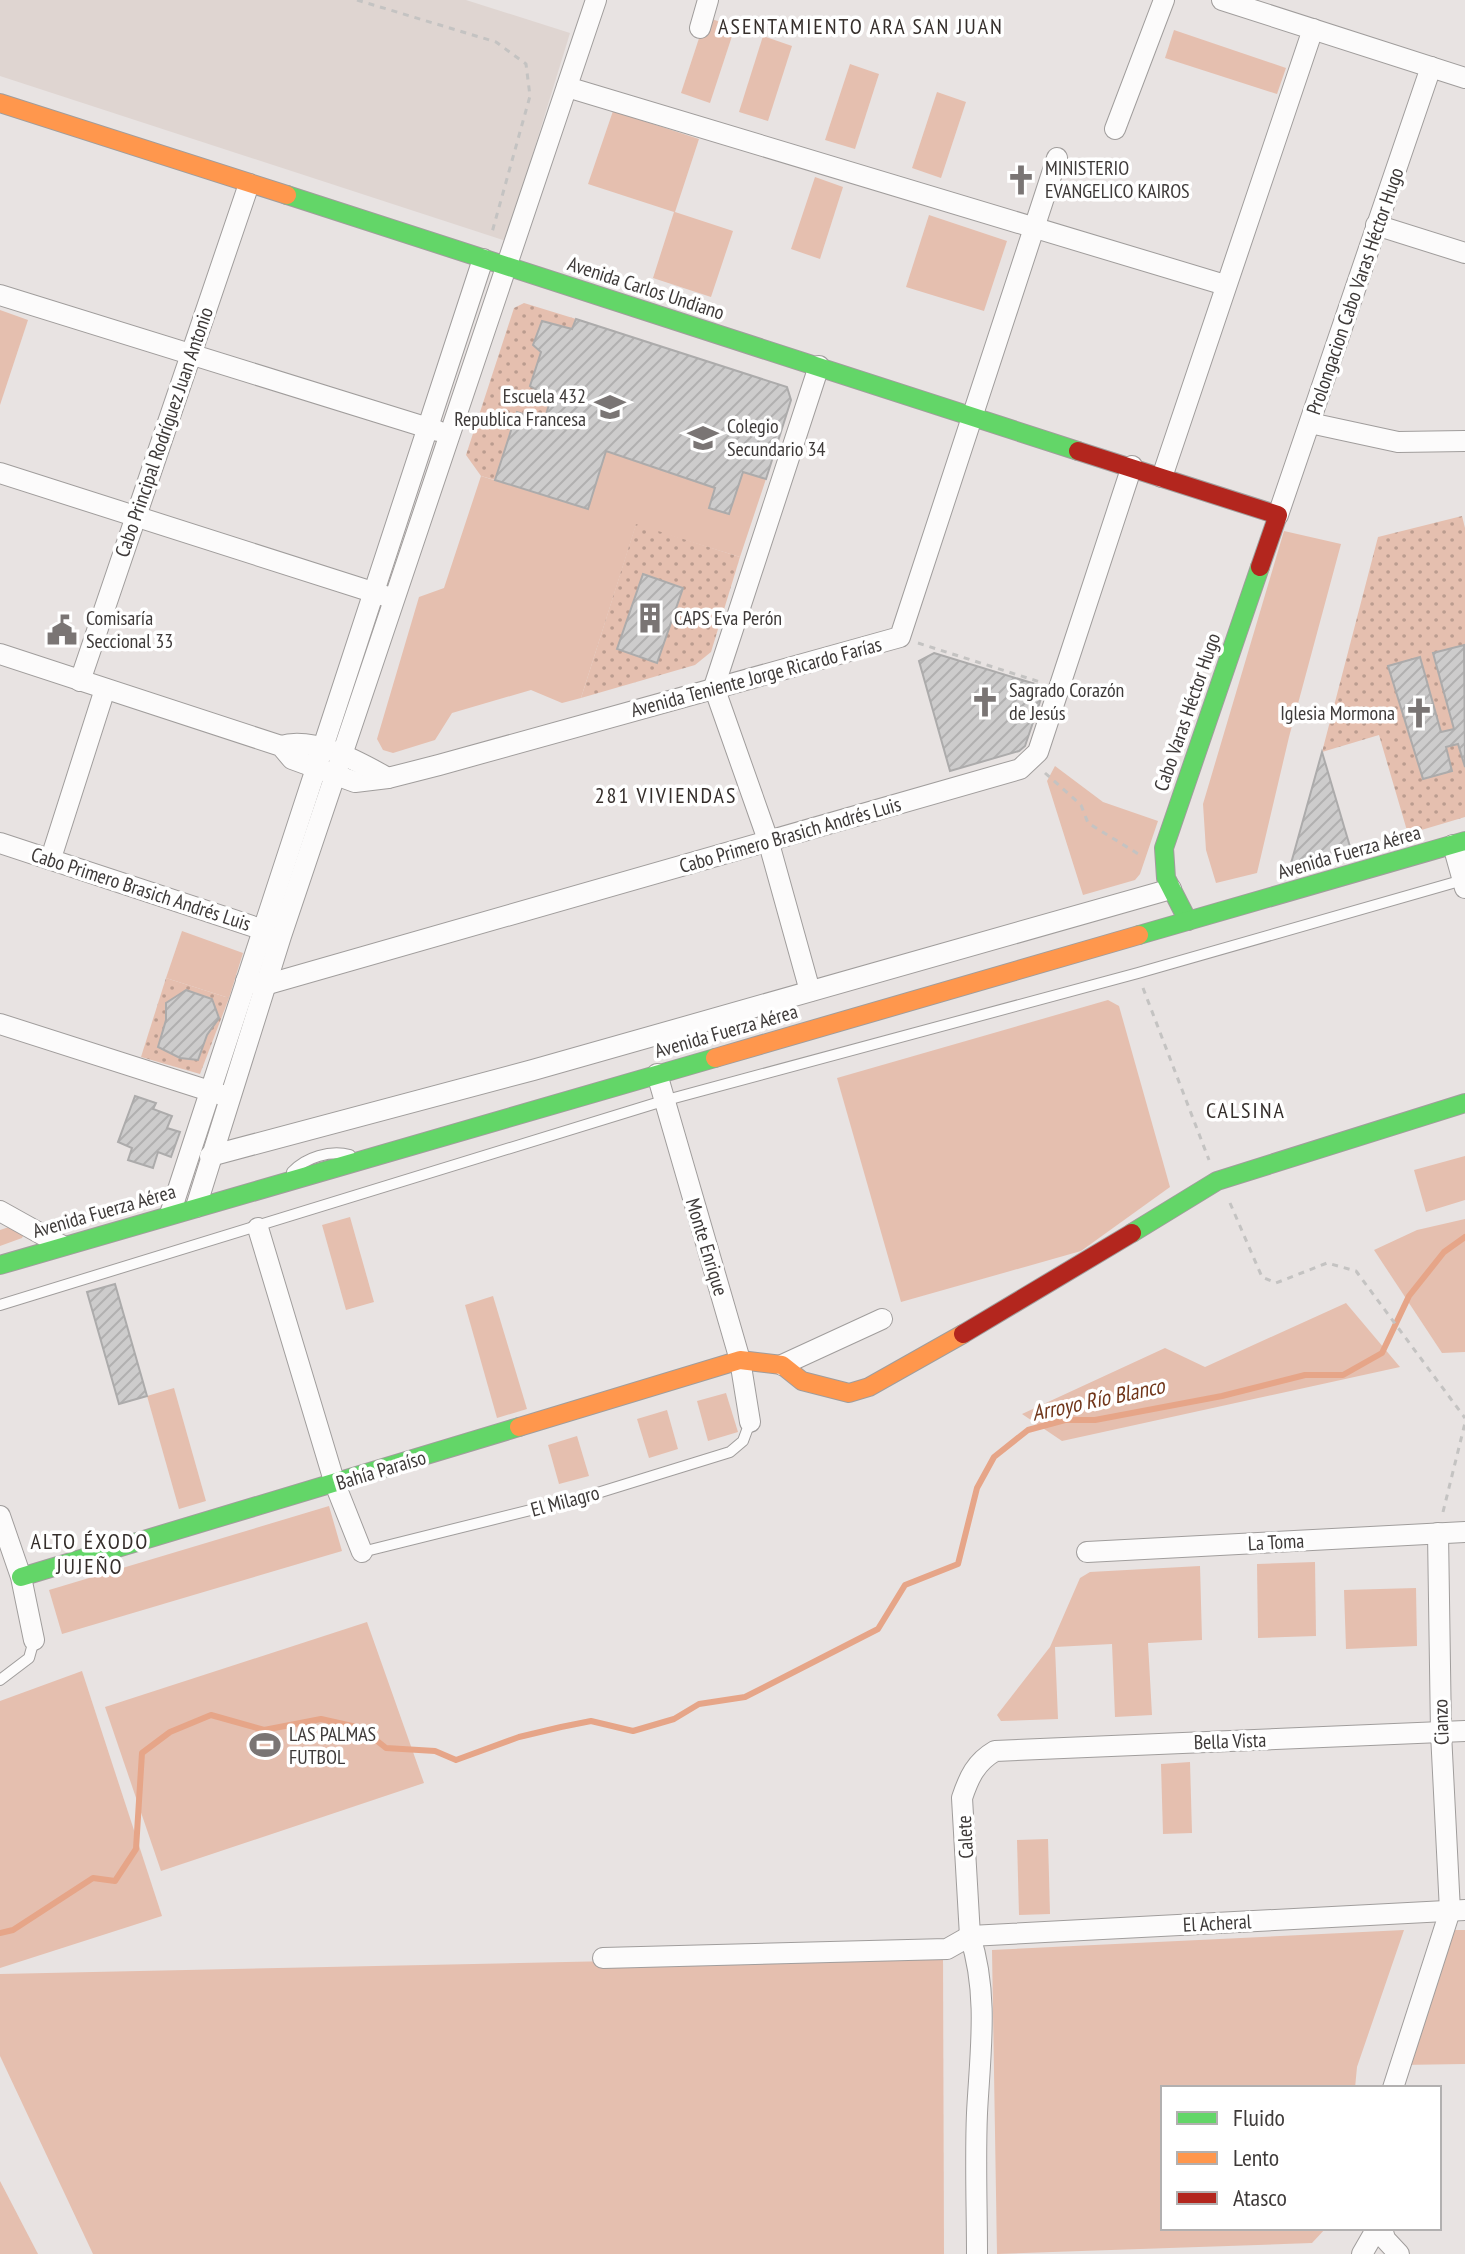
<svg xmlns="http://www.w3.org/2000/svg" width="1465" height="2254" viewBox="0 0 1465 2254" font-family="'PT Sans Narrow',sans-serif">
<defs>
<pattern id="garden-dots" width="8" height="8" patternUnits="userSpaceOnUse" patternTransform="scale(2)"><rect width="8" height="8" fill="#e5bfaf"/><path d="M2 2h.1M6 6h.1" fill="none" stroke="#bb9c8f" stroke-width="1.8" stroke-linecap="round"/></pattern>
<pattern id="building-hatch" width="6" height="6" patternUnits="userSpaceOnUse" patternTransform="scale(2)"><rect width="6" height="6" fill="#cdcccc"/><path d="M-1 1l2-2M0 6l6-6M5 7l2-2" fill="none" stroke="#b1b0b0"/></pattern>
</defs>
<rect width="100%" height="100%" fill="#e8e3e2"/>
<polygon fill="#dfd5d1" points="0,0 466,0 570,33 506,241 0,76"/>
<g fill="#e5bfaf">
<polygon points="706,17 735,27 710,103 681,93"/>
<polygon points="1174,30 1286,68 1277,94 1165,58"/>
<polygon points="763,36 792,46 768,121 739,112"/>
<polygon points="850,64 879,74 855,149 825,140"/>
<polygon points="937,92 966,102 941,178 912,168"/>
<polygon points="613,111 699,139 675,212 733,231 711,297 653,278 674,212 588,184"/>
<polygon points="815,177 843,187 820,259 791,249"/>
<polygon points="929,215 1007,241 984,311 906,287"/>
<polygon points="0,310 28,320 0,405"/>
<polygon points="606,451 715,488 709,508 743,472 766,479 740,557 636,525 581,698 562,703 531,690 452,713 435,740 393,753 383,750 377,739 419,597 444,588 481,476 588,509"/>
<polygon points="1284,531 1341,544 1289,737 1257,873 1216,883 1206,850 1203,804"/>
<polygon points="1055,766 1103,802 1158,821 1140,874 1135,880 1083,895 1047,781"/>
<polygon points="182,931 243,953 229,998 166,978"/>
<polygon points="1108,1000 1119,1006 1170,1187 1081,1251 901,1302 837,1078"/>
<polygon points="1465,1156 1465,1200 1426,1212 1414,1170"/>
<polygon points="350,1217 374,1302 346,1310 322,1225"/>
<polygon points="1465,1219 1465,1352 1442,1353 1374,1250 1417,1230"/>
<polygon points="9,1227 24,1234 22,1238 0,1246 0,1230"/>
<polygon points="493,1296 527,1409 497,1418 465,1305"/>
<polygon points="1346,1303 1400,1367 1062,1441 1022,1414 1165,1348 1205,1367"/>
<polygon points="174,1388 206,1501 179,1509 147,1396"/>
<polygon points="726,1393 738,1432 708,1441 697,1401"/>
<polygon points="667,1410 678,1449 649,1458 637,1419"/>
<polygon points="577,1436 589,1476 559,1484 548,1445"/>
<polygon points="329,1506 342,1551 62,1634 49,1590"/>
<polygon points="1315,1562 1316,1636 1258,1638 1257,1564"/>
<polygon points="1200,1566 1202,1640 1148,1643 1152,1715 1115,1717 1112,1644 1055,1647 1058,1719 1001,1721 997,1715 1050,1647 1080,1578 1090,1572"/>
<polygon points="1416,1588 1417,1646 1346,1649 1344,1590"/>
<polygon points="367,1622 424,1783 161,1871 105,1707"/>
<polygon points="82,1671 162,1916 0,1968 0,1701"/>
<polygon points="1190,1762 1192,1833 1163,1834 1161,1764"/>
<polygon points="1048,1839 1050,1914 1019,1915 1017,1840"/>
<polygon points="1404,1930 1357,2067 1355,2088 1163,2088 1163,2228 1326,2228 1312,2243 997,2254 992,1950"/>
<polygon points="1446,1930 1465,1930 1465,2064 1400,2065"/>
<polygon points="943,1954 944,2254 93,2254 0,2056 0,1974"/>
<polygon points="0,2181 38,2254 0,2254"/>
</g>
<g fill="url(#garden-dots)">
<polygon points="524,303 576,319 572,329 542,321 533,345 541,352 530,386 551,398 544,421 516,413 495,480 481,476 466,455 514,308"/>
<polygon points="1462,516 1465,528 1465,817 1408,834 1379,735 1322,752 1378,537"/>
<polygon points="636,524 740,557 711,652 695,665 581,698"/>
<polygon points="166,978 229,998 200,1074 141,1057"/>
</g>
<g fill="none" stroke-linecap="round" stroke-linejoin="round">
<polyline stroke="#e6a588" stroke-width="6" points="0,1933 13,1930 93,1878 115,1881 136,1849 142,1753 170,1732 211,1715 264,1730 321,1719 361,1728 386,1748 435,1751 456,1760 519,1737 561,1727 591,1721 633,1731 674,1719 699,1704 745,1697 878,1629 905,1585 958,1564 977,1488 994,1457 1028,1430 1065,1420 1095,1420 1222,1396 1305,1375 1343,1375 1382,1353 1409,1296 1444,1252 1465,1237"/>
</g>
<g fill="url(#building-hatch)" stroke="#acabab" stroke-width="2">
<polygon points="576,319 787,387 791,400 766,479 743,472 729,514 709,508 715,488 606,451 588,509 495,480 517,412 544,421 551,398 530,386 541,352 533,345 542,321 572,329"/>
<polygon points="643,574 683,588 657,663 617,649"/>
<polygon points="1464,645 1465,767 1458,744 1446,747 1452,771 1423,779 1388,666 1420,657 1441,732 1454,729 1433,653"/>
<polygon points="934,653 1045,687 1025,746 1019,751 950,771 919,661"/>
<polygon points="1322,752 1351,850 1290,867"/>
<polygon points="186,990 212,999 219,1018 207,1035 198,1060 180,1058 158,1047 166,1020 166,1003"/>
<polygon points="135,1096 156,1103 153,1109 172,1116 167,1128 180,1132 171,1157 158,1152 153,1168 128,1160 132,1148 118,1142"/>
<polygon points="115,1284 147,1396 119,1404 87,1292"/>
</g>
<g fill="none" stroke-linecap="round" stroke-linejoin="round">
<g stroke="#a09d9c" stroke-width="12">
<g id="lane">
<path d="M 292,1172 C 306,1157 330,1150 350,1155"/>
<polyline points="0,1305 663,1101 1138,973 1463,880"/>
<polyline points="362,1552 591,1495 730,1452 743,1441 750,1422"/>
<polyline points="0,1680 29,1658 34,1640"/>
</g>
</g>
<g stroke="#a09d9c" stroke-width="22">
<g id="street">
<polyline points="1222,0 1465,78"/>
<polyline points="700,28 708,0"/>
<polyline points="567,87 1225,285"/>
<polyline points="1115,129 1164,0"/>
<polyline points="1376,225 1465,253"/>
<polyline points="0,295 438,431"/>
<polyline points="1310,423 1398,442 1465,441"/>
<polyline points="0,473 385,596"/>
<polyline points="1162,477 1313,29"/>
<polyline points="1278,515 1431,67"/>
<polyline points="0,654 281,746 292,759 355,782 388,778 439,765 900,637 1057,158"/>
<polyline points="80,681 249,184"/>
<path d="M 281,746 C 314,736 359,762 388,778"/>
<polyline points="0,843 273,933"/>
<polyline points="1453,845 1465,888"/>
<polyline points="51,858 105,689"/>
<polyline points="246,981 265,985 1020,769 1038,752 1132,466"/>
<polyline points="810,991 768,840 714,687 819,366"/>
<polyline points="0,1024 222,1095"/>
<polyline points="657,1074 740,1360 750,1422"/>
<polyline points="210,1156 533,1070 1171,889"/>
<polyline points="196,1207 281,936 596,0"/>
<polyline points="0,1211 61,1245"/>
<polyline points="170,1214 483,259"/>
<polyline points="258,1228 335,1484 362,1552"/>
<polyline points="782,1365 882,1319"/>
<polyline points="0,1516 21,1577 34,1640"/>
<polyline points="1087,1552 1465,1532"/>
<polyline points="603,1958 947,1949 970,1936 1465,1910"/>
<polyline points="1393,2088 1450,1911 1441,1733 1438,1533"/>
<polyline points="1382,2228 1385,2239 1399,2254"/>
<path d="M 977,2254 C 977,2207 975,2160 977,2113 C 980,2054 989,1994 970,1936 L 962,1798 C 969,1777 976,1762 995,1751 L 1465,1731"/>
<polyline points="1362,2254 1377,2228"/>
</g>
</g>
<g stroke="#a09d9c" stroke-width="20">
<g id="fast">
<polyline points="287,195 1078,451"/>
<polyline points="1188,921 1166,878 1164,848 1260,567"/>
<polyline points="1139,935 1465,841"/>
<polyline points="1132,1233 1217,1181 1465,1103"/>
<polyline points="0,1265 715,1058"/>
<polyline points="21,1577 519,1427"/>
</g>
</g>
<g stroke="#a09d9c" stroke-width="20">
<g id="slow">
<polyline points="0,103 287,195"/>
<polyline points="715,1058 1139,935"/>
<polyline points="519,1427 740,1360 782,1365 802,1381 849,1393 869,1387 963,1334"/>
</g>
</g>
<g stroke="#a09d9c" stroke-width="20">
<g id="jam">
<polyline points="1078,451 1278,515 1260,567"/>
<polyline points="963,1334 1132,1233"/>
</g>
</g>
<g stroke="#c4c3c2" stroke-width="3" stroke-dasharray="6 6" stroke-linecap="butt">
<polyline points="357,0 496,42 526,64 530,96 491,236"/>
<polyline points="918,643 1040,682"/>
<polyline points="1045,773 1081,805 1088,823 1140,855"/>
<polyline points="1143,988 1209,1160"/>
<polyline points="1230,1203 1262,1277 1276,1283 1327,1263 1356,1271 1465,1418"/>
<polyline points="1443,1512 1465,1423"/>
</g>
<use href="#lane" stroke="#fcfbfb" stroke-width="10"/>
<use href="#street" stroke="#fcfbfb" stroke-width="20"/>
<use href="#fast" stroke="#63d668" stroke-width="18"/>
<use href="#slow" stroke="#ff974d" stroke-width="18"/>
<use href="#jam" stroke="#b3261e" stroke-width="18"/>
</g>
<defs>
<g id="church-bare" transform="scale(2.4)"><path d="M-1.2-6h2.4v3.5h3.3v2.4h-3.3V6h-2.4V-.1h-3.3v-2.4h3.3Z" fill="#7a7574" stroke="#fff" stroke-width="2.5" paint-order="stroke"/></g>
<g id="school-bare" transform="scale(2.4)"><path d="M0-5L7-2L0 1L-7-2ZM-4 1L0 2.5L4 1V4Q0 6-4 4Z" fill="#7a7574" stroke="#fff" stroke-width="2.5" paint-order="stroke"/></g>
<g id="building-bare" transform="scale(2.4)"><path d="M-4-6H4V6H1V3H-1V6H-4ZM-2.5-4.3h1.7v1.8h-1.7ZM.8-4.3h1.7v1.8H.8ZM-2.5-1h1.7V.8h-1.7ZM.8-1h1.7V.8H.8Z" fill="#7a7574" stroke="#fff" stroke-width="2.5" paint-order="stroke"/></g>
<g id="civic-bare" transform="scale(2.4)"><path d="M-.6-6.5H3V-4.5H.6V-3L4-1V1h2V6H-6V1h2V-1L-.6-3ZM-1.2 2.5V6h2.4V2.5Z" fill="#7a7574" stroke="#fff" stroke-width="2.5" paint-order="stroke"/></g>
<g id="stadium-bare" transform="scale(2.4)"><path d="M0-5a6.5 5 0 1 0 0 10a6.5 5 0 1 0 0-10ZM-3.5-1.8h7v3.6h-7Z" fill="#7a7574" stroke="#fff" stroke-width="2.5" paint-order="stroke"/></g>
</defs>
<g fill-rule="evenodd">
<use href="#church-bare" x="1021" y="180"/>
<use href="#school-bare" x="610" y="407"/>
<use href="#school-bare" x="703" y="438"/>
<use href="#building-bare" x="650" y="618"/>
<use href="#civic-bare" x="62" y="630"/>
<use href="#church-bare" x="985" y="702"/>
<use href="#church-bare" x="1419" y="713"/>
<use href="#stadium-bare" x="265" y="1745"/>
</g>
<g text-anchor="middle" stroke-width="7" stroke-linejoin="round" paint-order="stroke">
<g font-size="20" fill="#3e3a39" stroke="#fff" text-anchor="start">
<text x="1045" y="175">MINISTERIO<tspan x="1045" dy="23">EVANGELICO KAIROS</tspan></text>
<text x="586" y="403" text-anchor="end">Escuela 432<tspan x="586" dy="23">Republica Francesa</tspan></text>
<text x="727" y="433">Colegio<tspan x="727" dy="23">Secundario 34</tspan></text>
<text x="86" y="625">Comisaría<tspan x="86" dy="23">Seccional 33</tspan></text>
<text x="674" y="625">CAPS Eva Perón</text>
<text x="1009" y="697">Sagrado Corazón<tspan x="1009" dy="23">de Jesús</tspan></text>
<text x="1395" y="720" text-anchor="end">Iglesia Mormona</text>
<text x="289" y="1741">LAS PALMAS<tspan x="289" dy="23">FUTBOL</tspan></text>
</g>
<g font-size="20" fill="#3e3a39" stroke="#fff">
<text transform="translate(646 288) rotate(18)" y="7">Avenida Carlos Undiano</text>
<text transform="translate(1355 291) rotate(-71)" y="7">Prolongacion Cabo Varas Héctor Hugo</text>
<text transform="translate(164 432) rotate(-71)" y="7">Cabo Principal Rodríguez Juan Antonio</text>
<text transform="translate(756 677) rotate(-15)" y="7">Avenida Teniente Jorge Ricardo Farías</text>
<text transform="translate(1187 712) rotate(-71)" y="7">Cabo Varas Héctor Hugo</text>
<text transform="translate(790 835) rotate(-16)" y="7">Cabo Primero Brasich Andrés Luis</text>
<text transform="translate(1349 852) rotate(-16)" y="7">Avenida Fuerza Aérea</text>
<text transform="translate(141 889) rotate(18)" y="7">Cabo Primero Brasich Andrés Luis</text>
<text transform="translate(726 1031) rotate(-16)" y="7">Avenida Fuerza Aérea</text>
<text transform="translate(104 1211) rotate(-16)" y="7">Avenida Fuerza Aérea</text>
<text transform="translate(707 1247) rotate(73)" y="7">Monte Enrique</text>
<text transform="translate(381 1470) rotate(-17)" y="7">Bahía Paraíso</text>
<text transform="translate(565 1501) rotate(-15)" y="7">El Milagro</text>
<text transform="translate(1276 1542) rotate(-3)" y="7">La Toma</text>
<text transform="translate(1441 1722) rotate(-92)" y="7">Cianzo</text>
<text transform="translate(1230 1741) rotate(-2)" y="7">Bella Vista</text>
<text transform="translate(965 1837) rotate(-93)" y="7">Calete</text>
<text transform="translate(1217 1923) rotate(-3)" y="7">El Acheral</text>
</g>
<g font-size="22" letter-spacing="2" fill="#352e2b" stroke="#fff">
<text x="861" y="34">ASENTAMIENTO ARA SAN JUAN</text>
<text x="666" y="803">281 VIVIENDAS</text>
<text x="1246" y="1118">CALSINA</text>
<text x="90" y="1549">ALTO ÉXODO<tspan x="90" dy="25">JUJEÑO</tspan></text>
</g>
<g font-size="22" font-style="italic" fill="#71371b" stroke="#fff">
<text transform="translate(1098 1399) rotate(-12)" y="8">Arroyo Río Blanco</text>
</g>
</g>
<rect x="1161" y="2086" width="280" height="144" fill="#ffffff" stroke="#b2b0b0" stroke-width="2"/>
<rect x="1177" y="2112" width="40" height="12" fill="#63d668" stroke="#b2b0b0" stroke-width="2"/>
<text x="1233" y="2126" font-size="24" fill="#3e3a39">Fluido</text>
<rect x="1177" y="2152" width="40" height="12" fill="#ff974d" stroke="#b2b0b0" stroke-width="2"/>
<text x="1233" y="2166" font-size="24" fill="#3e3a39">Lento</text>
<rect x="1177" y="2192" width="40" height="12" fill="#b3261e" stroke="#b2b0b0" stroke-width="2"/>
<text x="1233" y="2206" font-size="24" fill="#3e3a39">Atasco</text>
</svg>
